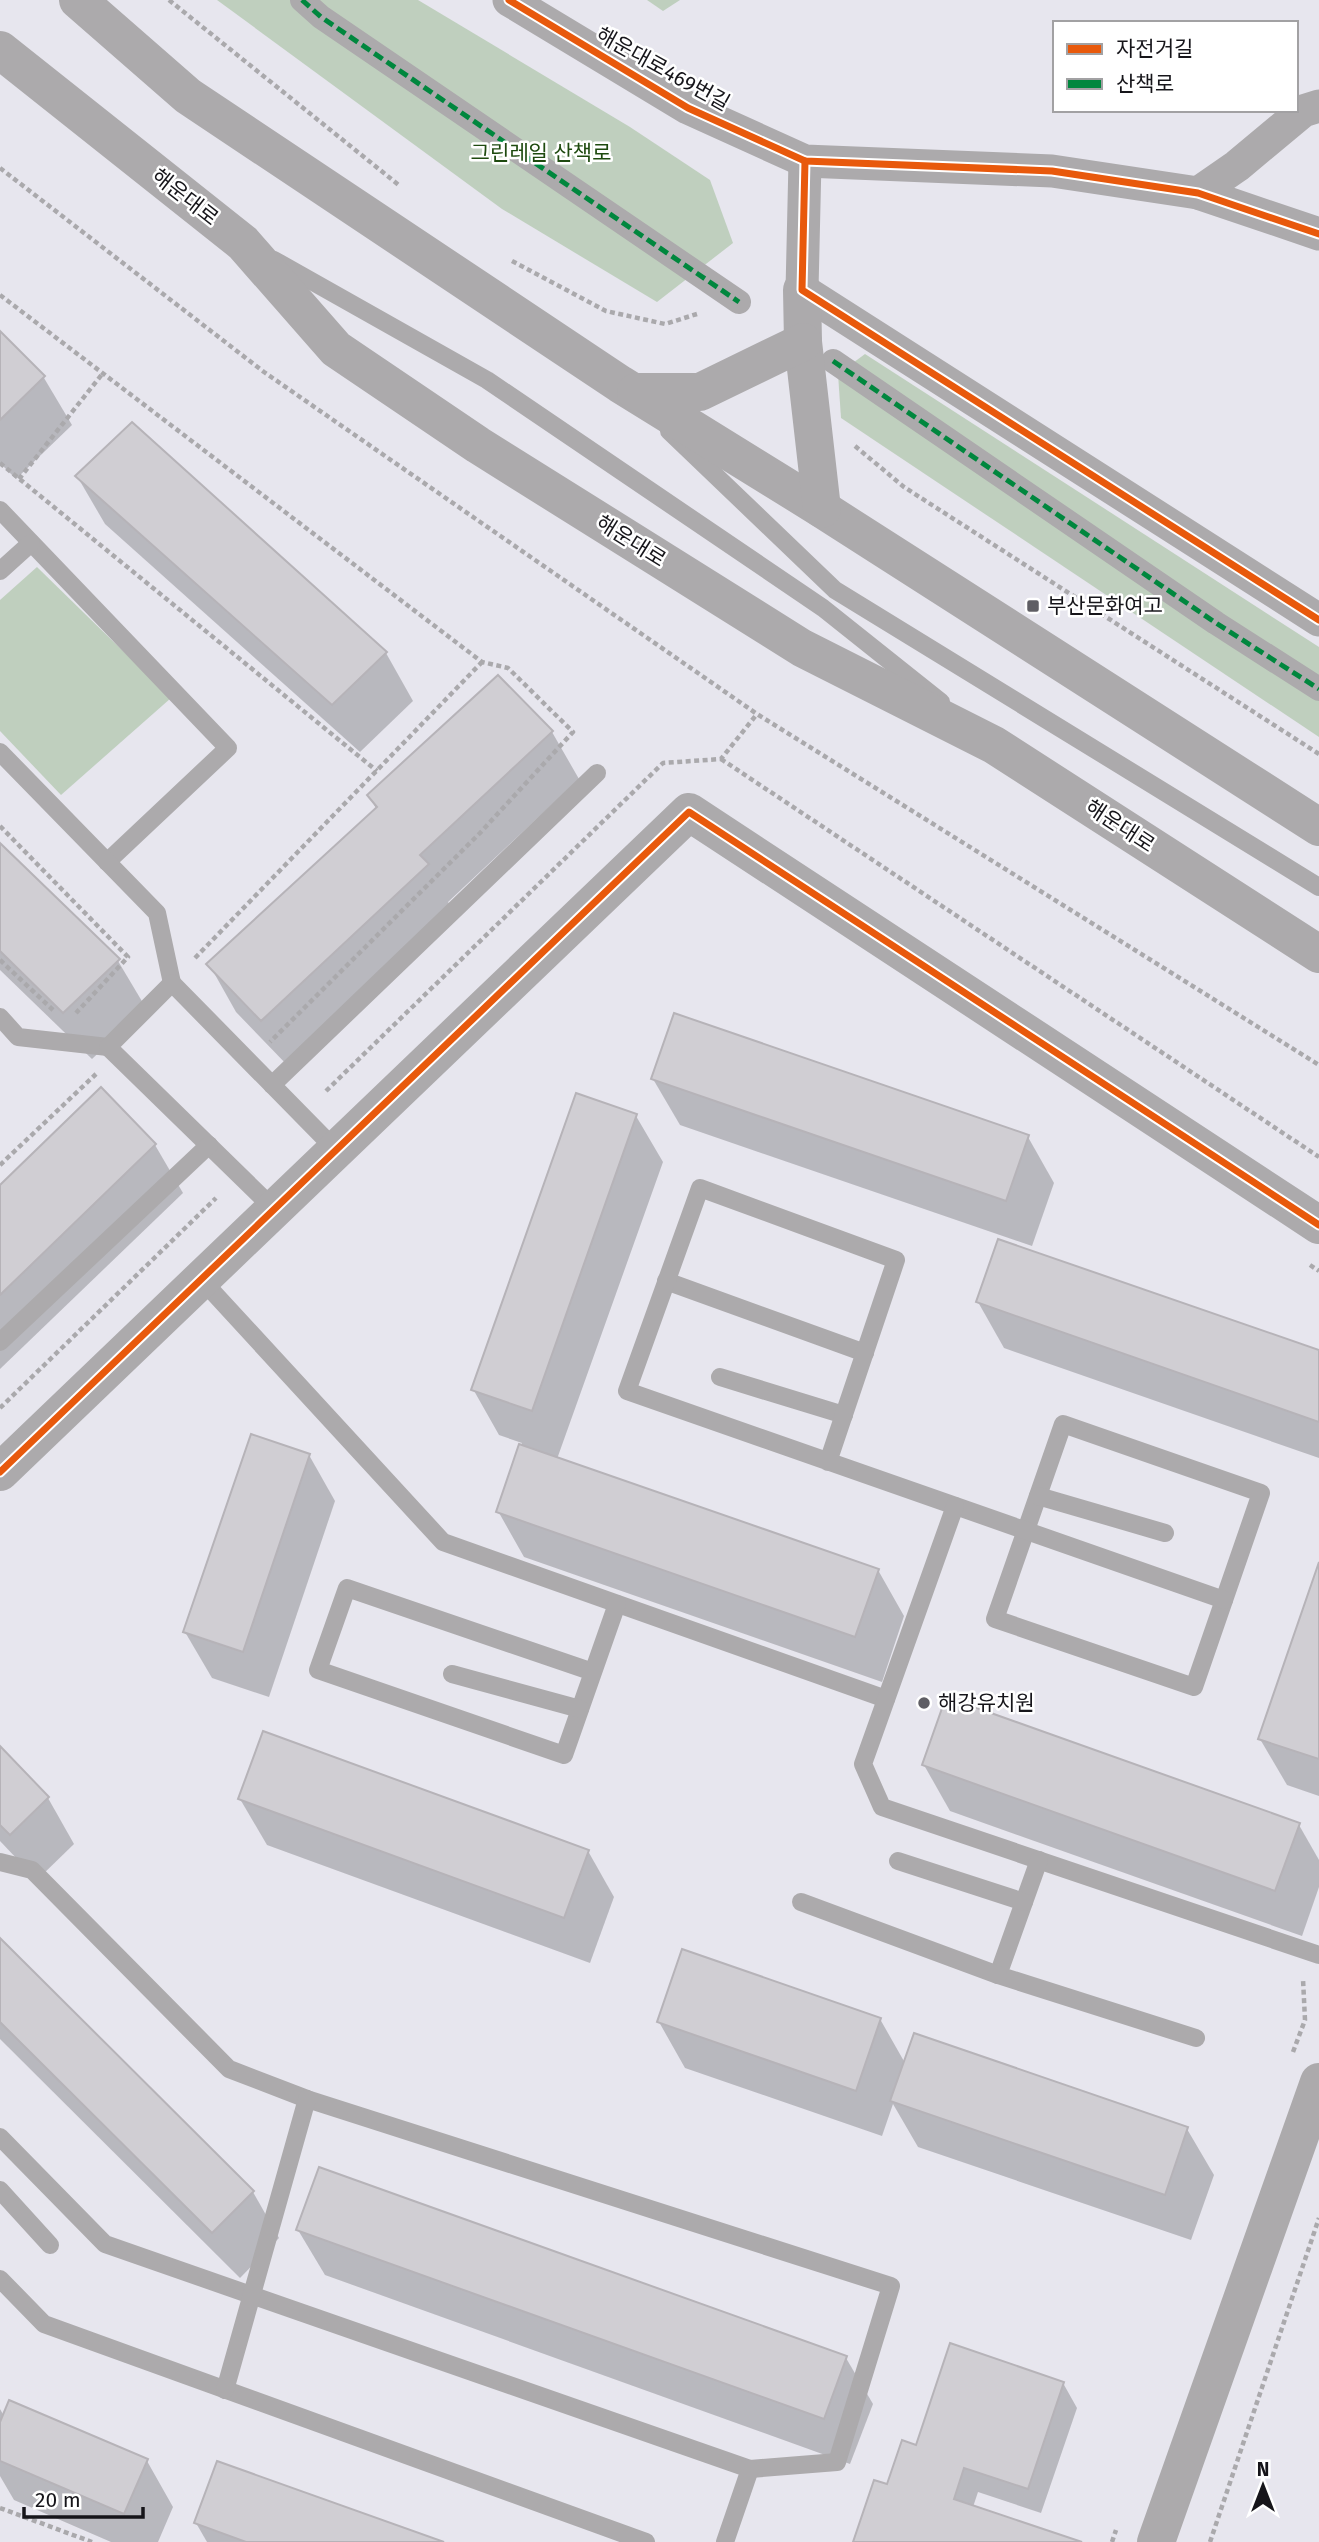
<svg xmlns="http://www.w3.org/2000/svg" width="1319" height="2542" viewBox="0 0 1319 2542" font-family="'Fira Sans','Noto Sans KR',sans-serif">
<rect width="100%" height="100%" fill="#e7e6ee"/>
<g fill="#bfcfbe">
<polygon points="217,0 418,0 630,127 710,180 733,243 657,302 502,209"/>
<polygon points="647,0 680,0 663,11"/>
<polygon points="865,354 1319,647 1319,737 841,418 838,374"/>
<polygon points="37,567 171,698 61,795 0,731 0,600"/>
</g>
<g fill="#0003">
<polygon points="0,334 44,378 72,425 16,479 0,463"/>
<polygon points="77,476 386,653 413,701 360,752 105,524"/>
<polygon points="552,732 579,779 448,902 455,913 290,1068 236,1012 209,964 377,810 369,796"/>
<polygon points="0,845 118,961 146,1008 92,1059 0,970"/>
<polygon points="653,1079 1028,1137 1054,1183 1032,1246 680,1125"/>
<polygon points="636,1116 663,1162 557,1459 878,1570 904,1616 882,1682 524,1557 498,1511 522,1443 499,1435 473,1389"/>
<polygon points="155,1145 183,1193 0,1369 0,1187"/>
<polygon points="978,1302 1319,1352 1319,1458 1004,1348"/>
<polygon points="309,1455 335,1501 269,1697 212,1678 185,1632"/>
<polygon points="1319,1568 1319,1796 1287,1785 1260,1739"/>
<polygon points="0,1749 48,1798 74,1844 37,1880 0,1841"/>
<polygon points="924,1765 1299,1825 1319,1860 1319,1887 1302,1936 950,1811"/>
<polygon points="240,1799 588,1851 614,1897 590,1963 267,1845"/>
<polygon points="0,1940 253,2192 279,2238 240,2278 0,2039"/>
<polygon points="880,2019 905,2063 1187,2129 1214,2175 1191,2240 918,2147 893,2104 882,2136 685,2068 659,2022"/>
<polygon points="298,2230 846,2358 873,2404 850,2464 325,2275"/>
<polygon points="1063,2383 1077,2408 1041,2513 978,2492 973,2507 1077,2542 855,2542 888,2486 917,2447"/>
<polygon points="0,2409 4,2416 147,2461 173,2507 158,2542 111,2542 14,2500 0,2476"/>
<polygon points="196,2523 439,2542 207,2542"/>
</g>
<g fill="#d0ced3" stroke="#b6b3b8" stroke-width="2">
<polygon points="0,331 45,376 0,420"/>
<polygon points="132,422 387,652 332,705 75,476"/>
<polygon points="498,675 553,731 420,855 429,864 261,1021 206,964 377,807 367,795"/>
<polygon points="0,843 120,959 63,1013 0,951"/>
<polygon points="674,1013 1029,1135 1006,1201 651,1079"/>
<polygon points="101,1087 156,1144 0,1295 0,1185"/>
<polygon points="576,1093 637,1114 532,1411 471,1390"/>
<polygon points="998,1239 1319,1350 1319,1422 976,1302"/>
<polygon points="251,1434 310,1454 243,1652 183,1632"/>
<polygon points="519,1444 879,1569 855,1637 496,1512"/>
<polygon points="1319,1562 1319,1759 1258,1739"/>
<polygon points="946,1697 1300,1823 1275,1891 922,1765"/>
<polygon points="263,1731 589,1850 564,1918 238,1799"/>
<polygon points="0,1746 49,1797 10,1835 0,1825"/>
<polygon points="0,1938 254,2191 212,2233 0,2022"/>
<polygon points="682,1949 881,2018 856,2091 657,2022"/>
<polygon points="914,2033 1188,2127 1165,2195 890,2101"/>
<polygon points="319,2167 847,2356 824,2419 296,2230"/>
<polygon points="950,2343 1064,2382 1028,2489 964,2468 954,2499 1082,2542 853,2542 874,2480 887,2484 902,2440 916,2445"/>
<polygon points="9,2400 148,2459 124,2514 0,2461 0,2422"/>
<polygon points="217,2461 444,2542 246,2542 194,2523"/>
</g>
<g fill="none" stroke-linecap="round" stroke-linejoin="round">
<g stroke="#aaa9ac" stroke-width="4.5" stroke-dasharray="5 3.5" stroke-linecap="butt">
<polyline points="169,0 400,186"/>
<polyline points="0,168 264,372 757,714 1319,1065"/>
<polyline points="512,261 606,311 665,324 697,314"/>
<polyline points="0,295 482,662 508,668 573,732 480,833 270,1042"/>
<polyline points="855,446 904,487 1319,754"/>
<polyline points="0,463 377,771"/>
<polyline points="19,479 103,373"/>
<polyline points="721,759 1319,1157"/>
<polyline points="0,826 128,957 76,1013"/>
<polyline points="195,958 482,662"/>
<polyline points="0,960 53,1010"/>
<polyline points="326,1091 663,763 721,759 757,714"/>
<polyline points="0,1165 96,1074"/>
<polyline points="1310,1265 1319,1271"/>
<polyline points="0,1408 216,1198"/>
<polyline points="1293,2052 1305,2020 1303,1979"/>
<polyline points="0,2508 92,2542"/>
<polyline points="1112,2542 1116,2530"/>
<polyline points="1210,2542 1319,2218"/>
</g>
<g stroke="#acaaac" stroke-width="18">
<polyline points="274,260 487,380 823,608 941,702"/>
<polyline points="669,431 835,590 1319,887"/>
<polyline points="0,510 228,748 107,862"/>
<polyline points="0,571 31,543"/>
<polyline points="0,752 157,913 172,983"/>
<polyline points="0,1017 18,1037 108,1047"/>
<polyline points="272,1085 597,773"/>
<polyline points="274,1209 108,1047 172,983 336,1150"/>
<polyline points="201,1279 443,1542 886,1699"/>
<polyline points="666,1281 865,1353"/>
<polyline points="0,1342 209,1145"/>
<polyline points="720,1377 844,1415"/>
<polygon points="1063,1424 1261,1493 1194,1687 995,1619"/>
<polyline points="828,1462 896,1260 700,1188 627,1391 1224,1600"/>
<polyline points="1038,1496 1165,1533"/>
<polyline points="955,1506 863,1764 882,1807 1319,1955"/>
<polyline points="593,1672 347,1588 318,1670 564,1755 617,1604"/>
<polyline points="452,1674 580,1709"/>
<polyline points="1039,1860 998,1975 1196,2038"/>
<polyline points="898,1861 1024,1902"/>
<polyline points="0,1862 32,1870 229,2069 307,2099 891,2286 837,2462 750,2469"/>
<polyline points="801,1902 998,1975"/>
<polyline points="0,2137 105,2244 750,2469 725,2542"/>
<polyline points="0,2190 50,2245"/>
<polyline points="0,2279 44,2324 646,2542"/>
<polyline points="225,2390 307,2099"/>
</g>
<g stroke="#acaaac" stroke-width="24">
<polyline points="302,0 321,17 739,302"/>
<polyline points="833,361 1216,623 1319,689"/>
</g>
<g stroke="#acaaac" stroke-width="33">
<polyline points="509,0 688,108 805,161 1052,171 1198,193 1319,234"/>
<polyline points="805,161 802,290 1319,620"/>
<polyline points="1198,193 1237,166 1303,111 1319,106"/>
</g>
<g stroke="#acaaac" stroke-width="38">
<polyline points="0,1472 689,812 1319,1225"/>
<polyline points="1156,2542 1319,2082"/>
</g>
<g stroke="#acaaac" stroke-width="38">
<polyline points="78,0 188,96 620,384 822,509 1319,827"/>
<polyline points="0,50 243,243 336,349 478,445 802,648 994,745 1319,954"/>
<polyline points="802,290 803,342 822,509"/>
<polyline points="636,392 700,392 803,342"/>
</g>
<g stroke="#00873e" stroke-width="5" stroke-dasharray="10 5" stroke-linecap="butt">
<polyline points="302,0 321,17 739,302"/>
<polyline points="833,361 1216,623 1319,689"/>
</g>
<g stroke="#fff" stroke-width="11">
<g id="cycleway">
<polyline points="509,0 688,108 805,161 1052,171 1198,193 1319,234"/>
<polyline points="805,161 802,290 1319,620"/>
<polyline points="0,1472 689,812 1319,1225"/>
</g>
</g>
<use href="#cycleway" stroke="#e8590c" stroke-width="7"/>
</g>
<g fill="#5f5e64" stroke="#fff" stroke-width="2.5">
<rect x="1026" y="599" width="14" height="14" rx="3.5"/>
<circle cx="924" cy="1703" r="7"/>
</g>
<g text-anchor="middle" stroke-width="5" stroke-linejoin="round" paint-order="stroke">
<g font-size="21" fill="#16151a" stroke="#fff">
<text transform="translate(663 69) rotate(29)" y="7">해운대로469번길</text>
<text transform="translate(185 197) rotate(38)" y="7">해운대로</text>
<text transform="translate(631 541) rotate(32)" y="7">해운대로</text>
<text transform="translate(1120 826) rotate(33)" y="7">해운대로</text>
</g>
<g font-size="21" fill="#1e4a0f" stroke="#fff">
<text x="541" y="160">그린레일 산책로</text>
</g>
<g font-size="21" fill="#16151a" stroke="#fff" text-anchor="start">
<text x="1047" y="613">부산문화여고</text>
<text x="938" y="1710">해강유치원</text>
</g>
</g>
<rect x="1053" y="21" width="245" height="91" fill="#ffffff" stroke="#a2a1a3" stroke-width="2"/>
<rect x="1067" y="44" width="35" height="10" fill="#e8590c" stroke="#a2a1a3" stroke-width="2"/>
<text x="1116" y="56" font-size="21" fill="#16151a">자전거길</text>
<rect x="1067" y="79" width="35" height="10" fill="#00873e" stroke="#a2a1a3" stroke-width="2"/>
<text x="1116" y="91" font-size="21" fill="#16151a">산책로</text>
<g transform="translate(1263 2486)" stroke="#ffffff" stroke-width="5" paint-order="stroke">
<path d="M0-5L12 26L0 18L-12 26Z" fill="#16151a"/>
<text y="-10" font-size="19" font-weight="bold" text-anchor="middle" fill="#16151a">N</text>
</g>
<path d="M24 2507v10h119v-10" fill="none" stroke="#16151a" stroke-width="3.5"/>
<text x="35" y="2507" font-size="21" fill="#16151a" stroke="#ffffff" stroke-width="5" paint-order="stroke">20 m</text>
</svg>
